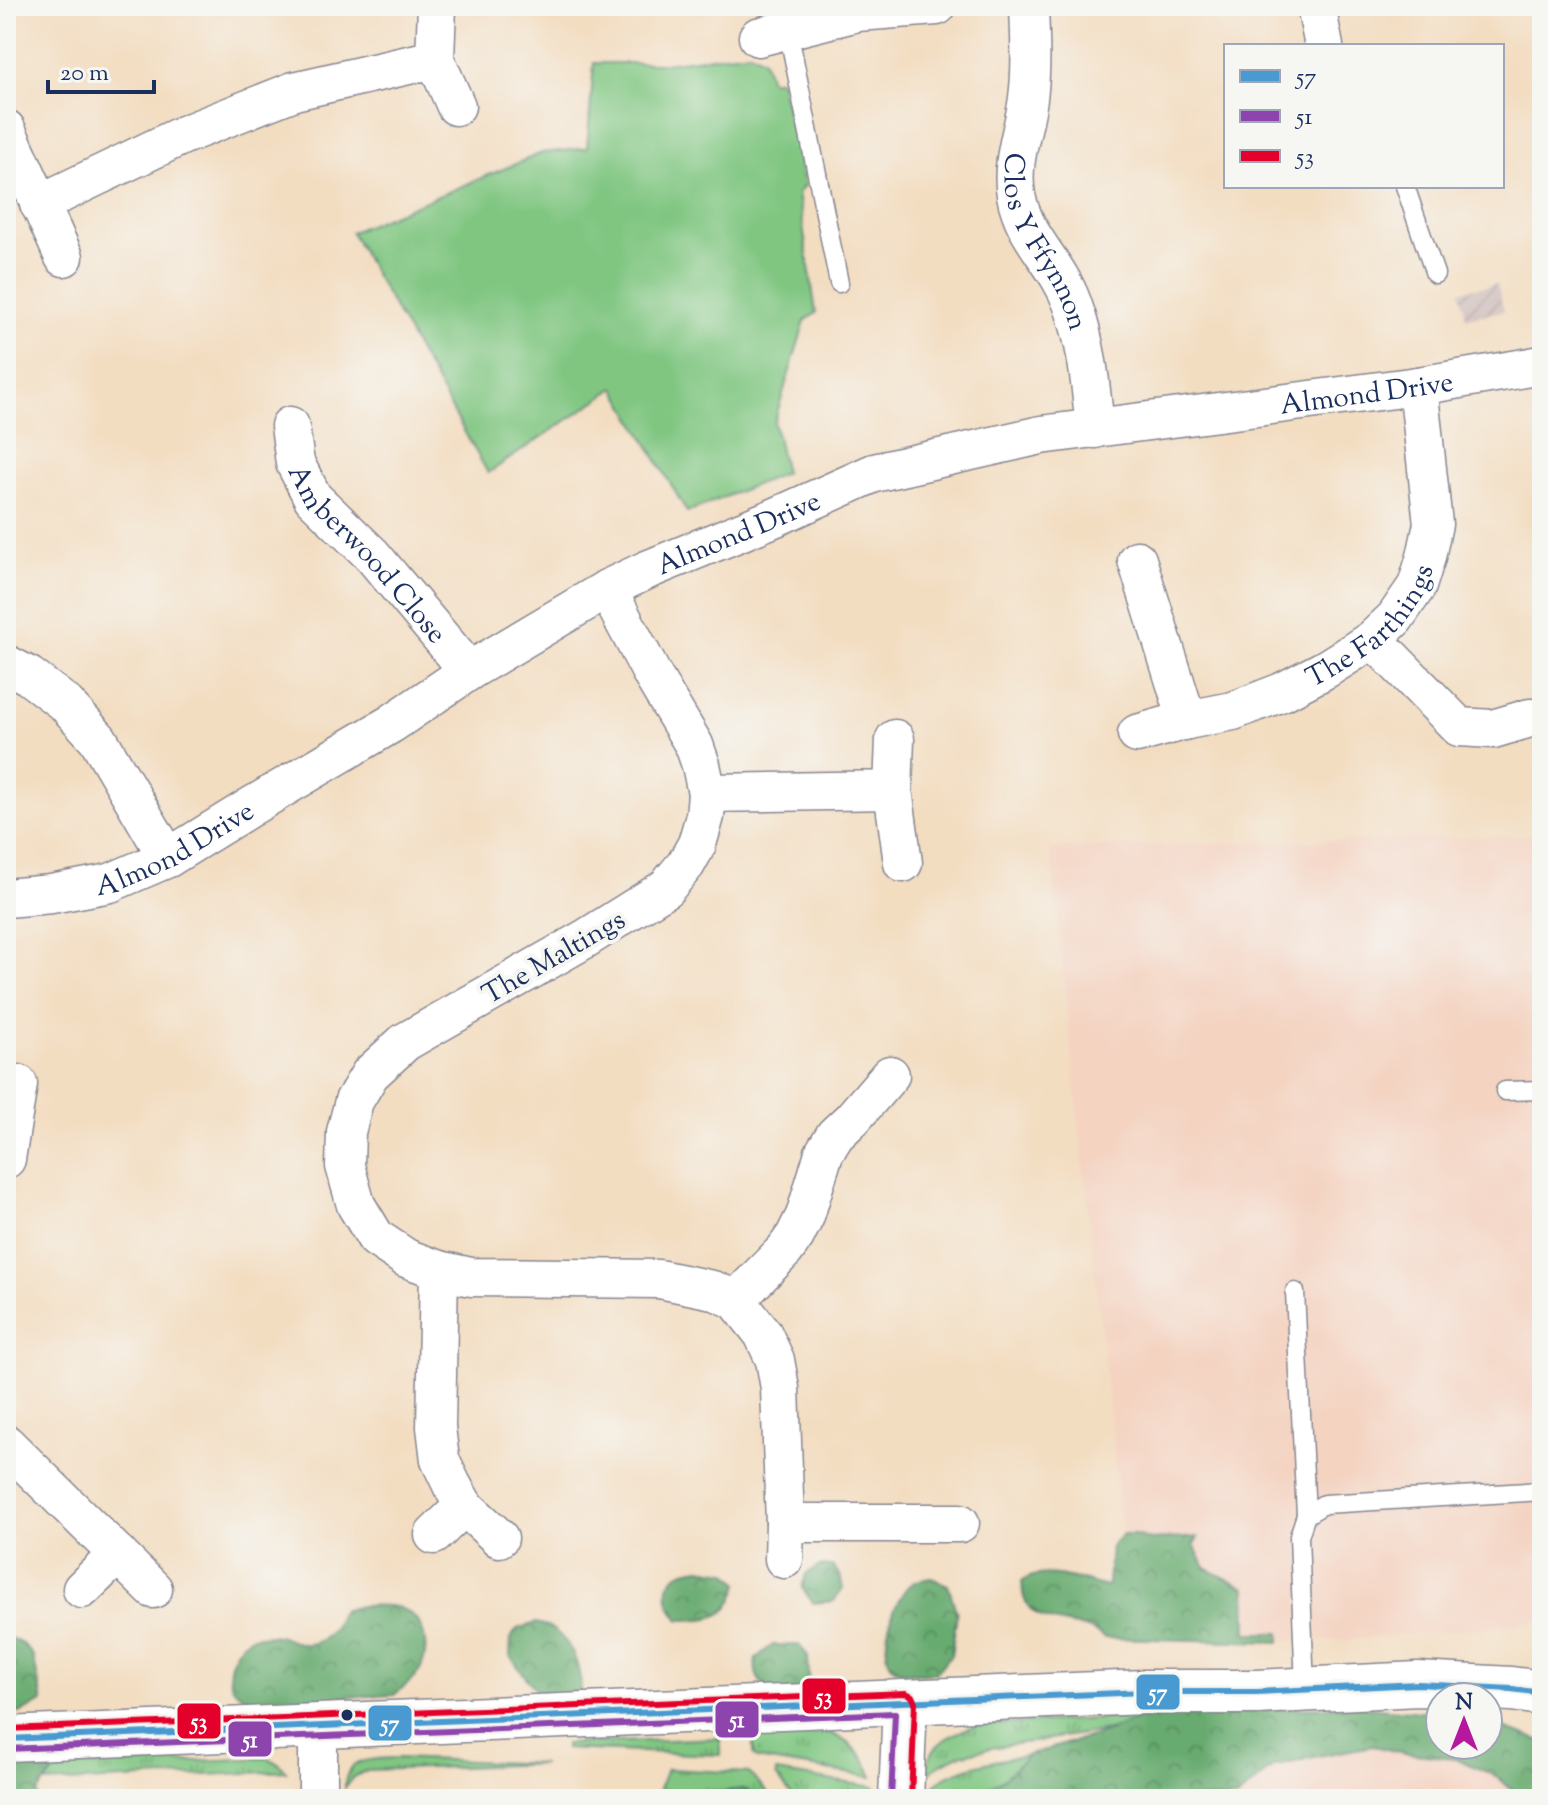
<svg xmlns="http://www.w3.org/2000/svg" width="1548" height="1805" viewBox="0 0 1548 1805" font-family="'Sorts Mill Goudy',serif">
<defs>
<pattern id="industrial-furrows" width="10" height="10" patternUnits="userSpaceOnUse" patternTransform="scale(2)"><rect width="10" height="10" fill="#d0c0bc"/><path d="M-1 1l2-2M0 10L10 0M9 11l2-2" fill="none" stroke="#b2a5a4"/></pattern>
<pattern id="grass-tufts" width="24" height="20" patternUnits="userSpaceOnUse" patternTransform="scale(2)"><rect width="24" height="20" fill="#80c681"/><path d="M3 7l-1-3M5 7V3M7 7l1-3M15 17l-1-3M17 17v-4M19 17l1-3" fill="none" stroke="#68a16d"/></pattern>
<pattern id="forest-crowns" width="20" height="18" patternUnits="userSpaceOnUse" patternTransform="scale(2)"><rect width="20" height="18" fill="#68ab6f"/><path d="M2 6a3 3 0 1 1 6 0M12 15a3 3 0 1 1 6 0" fill="none" stroke="#558c5e"/></pattern>
</defs>
<rect width="100%" height="100%" fill="#f6f6f2"/>
<filter id="ink" filterUnits="userSpaceOnUse"><feTurbulence type="fractalNoise" baseFrequency=".0125" numOctaves="2"/><feDisplacementMap in="SourceGraphic" scale="16" xChannelSelector="R" yChannelSelector="G"/><feConvolveMatrix kernelMatrix="1 2 1 2 8 2 1 2 1" color-interpolation-filters="sRGB"/></filter>
<filter id="wash" filterUnits="userSpaceOnUse"><feTurbulence type="fractalNoise" baseFrequency=".006" numOctaves="4" result="noise"/><feDisplacementMap in="SourceGraphic" scale="32" xChannelSelector="R" yChannelSelector="G"/><feGaussianBlur stdDeviation="1.8" result="paint"/><feColorMatrix in="noise" values="0 0 0 0 0 0 0 0 0 0 0 0 0 0 0 0 0 1.4 0 .05"/><feComposite in="paint" operator="in"/></filter>
<g filter="url(#wash)">
<rect width="100%" height="100%" fill="#f3ddc1"/>
<g fill="#f4d3c1">
<polygon points="1542,835 1542,1622 1348,1640 1248,1642 1127,1576 1050,848"/>
<polygon points="1228,1734 1542,1753 1542,1799 1181,1799"/>
</g>
<polygon fill="url(#industrial-furrows)" points="1497,284 1504,311 1466,318 1460,291"/>
<g fill="url(#grass-tufts)" stroke="#4e7a70" stroke-width="2">
<path d="M 1144,1716 L 1115,1729 L 996,1747 L 959,1755 L 939,1765 L 923,1778 C 930,1745 944,1736 975,1726 Z"/>
<path d="M 831,1733 C 852,1744 864,1754 873,1777 L 757,1759 L 753,1755 L 753,1737 Z"/>
<polygon points="720,1738 720,1755 565,1749 565,1744"/>
<path d="M 1050,1754 L 969,1799 L 920,1799 L 920,1794 L 924,1794 C 931,1789 937,1782 944,1778 C 971,1763 1020,1755 1050,1754 Z"/>
<polygon points="268,1758 279,1764 286,1771 44,1783 52,1773 52,1767"/>
<path d="M 398,1758 L 543,1764 L 367,1770 L 354,1777 L 345,1788 C 344,1756 375,1759 398,1758 Z"/>
<polygon points="667,1769 749,1773 773,1799 758,1799 744,1789 655,1799"/>
<polygon points="776,1772 875,1787 875,1799 795,1799 776,1776"/>
</g>
<g fill="url(#forest-crowns)" stroke="#426d66" stroke-width="2">
<path d="M 1122,1535 L 1136,1535 L 1151,1540 L 1198,1537 L 1194,1544 L 1205,1568 L 1246,1588 L 1247,1633 L 1280,1633 L 1280,1642 L 1104,1638 C 1080,1617 1038,1631 1025,1600 C 1022,1595 1023,1587 1022,1581 C 1044,1566 1080,1580 1103,1586 L 1108,1585 L 1111,1546 Z"/>
<polygon points="820,1566 832,1566 840,1575 843,1589 834,1601 813,1603 802,1588 806,1574"/>
<path d="M 700,1568 L 727,1572 L 739,1583 C 729,1620 714,1619 679,1620 C 667,1605 660,1585 680,1573 C 685,1570 694,1569 700,1568 Z"/>
<path d="M 931,1578 L 948,1585 L 957,1614 L 951,1655 L 935,1673 C 923,1673 907,1675 896,1669 C 874,1657 895,1594 912,1583 C 916,1580 925,1579 931,1578 Z"/>
<path d="M 360,1606 C 372,1606 387,1604 399,1608 C 426,1617 432,1650 418,1673 C 412,1682 402,1688 394,1695 L 250,1701 C 246,1698 239,1694 235,1690 C 222,1675 234,1643 252,1637 C 258,1636 271,1634 277,1636 C 290,1639 300,1647 314,1643 C 330,1637 336,1627 341,1611 Z"/>
<path d="M 536,1623 C 542,1625 550,1627 555,1631 C 573,1645 580,1668 581,1690 L 571,1698 L 553,1698 L 535,1689 L 510,1656 L 511,1638 L 517,1629 Z"/>
<polygon points="6,1636 24,1645 33,1656 43,1702 20,1713 6,1713"/>
<path d="M 773,1645 L 799,1645 L 808,1656 L 809,1678 L 799,1690 L 769,1691 C 757,1679 754,1674 756,1658 Z"/>
<polygon points="1358,1706 1440,1714 1440,1745 1488,1745 1488,1723 1542,1741 1542,1799 1521,1799 1498,1777 1455,1758 1404,1753 1373,1746 1323,1755 1273,1767 1236,1799 969,1799 1003,1779 1029,1755 1115,1729 1144,1716 1208,1711"/>
<polygon points="6,1749 50,1758 52,1773 37,1793 38,1799 6,1799"/>
<polygon points="744,1789 758,1799 667,1799 668,1798"/>
</g>
<polygon fill="#80c681" stroke="#4e7a70" stroke-width="2" points="750,52 763,59 770,80 780,80 805,185 798,193 816,313 805,321 774,423 785,473 687,512 615,388 488,473 351,232 542,153 587,148 594,63 664,63"/>
</g>
<g filter="url(#ink)">
<g fill="none" stroke-linecap="round" stroke-linejoin="round">
<g stroke="#878690" stroke-width="21">
<g id="lane">
<polyline points="788,30 839,283"/>
<polyline points="1405,186 1435,274"/>
<polyline points="1505,1091 1542,1090"/>
<polyline points="1295,1292 1306,1515"/>
<polyline points="1305,1689 1299,1536 1306,1515 1324,1504 1542,1491"/>
</g>
</g>
<g stroke="#878690" stroke-width="41">
<g id="street">
<path id="s1" d="M 1029,6 C 1030,37 1032,67 1028,98 C 1024,131 1010,161 1016,195 C 1024,238 1057,262 1072,303 C 1087,343 1091,387 1095,429"/>
<polyline points="1316,6 1324,46"/>
<polyline points="758,37 857,12 937,6"/>
<polyline points="435,59 437,6"/>
<polyline points="6,129 64,257"/>
<polyline points="39,204 183,135 294,91 435,59 456,106"/>
<path id="s2" d="M 290,426 L 295,463 L 313,498 L 372,555 L 469,671"/>
<polyline points="1137,560 1187,720"/>
<polyline points="607,589 653,676 694,745 701,765 707,793 705,816 697,844 686,864 666,888 585,939 405,1042 370,1074 354,1101 346,1132 345,1166 356,1205 376,1238 406,1258 439,1270 471,1277 659,1279 713,1290 736,1300 763,1334 775,1360 780,1388 785,1523 784,1559"/>
<polyline points="1373,639 1459,727 1493,729 1530,718"/>
<polyline points="6,664 29,676 66,704 98,739 168,858"/>
<path id="s3" d="M 1137,734 L 1187,720 L 1233,711 L 1282,692 L 1326,669 L 1353,652 L 1373,639 L 1395,618 L 1417,586 L 1426,557 L 1433,524 L 1418,386"/>
<polyline points="893,790 903,863"/>
<polyline points="707,793 893,790 895,739"/>
<path id="s4" d="M 6,898 L 51,894 L 110,883 L 168,858 L 252,806 L 391,724 L 469,671 L 607,589 L 647,570 L 776,517 L 874,473 L 1041,435 L 1418,386 L 1542,365"/>
<polyline points="6,1159 18,1084"/>
<polyline points="439,1270 436,1427 440,1460 452,1485 464,1506 499,1538"/>
<polyline points="736,1300 785,1250 795,1236 805,1216 824,1153 835,1135 852,1119 890,1075"/>
<polyline points="6,1444 153,1589"/>
<polyline points="785,1523 960,1523"/>
<polyline points="434,1535 464,1506"/>
<polyline points="82,1589 118,1554"/>
<polyline points="318,1727 318,1799"/>
</g>
</g>
<g stroke="#878690" stroke-width="47">
<g id="secondary">
<polyline points="6,1739 1144,1692 1257,1692 1418,1684 1511,1689 1542,1693"/>
<polyline points="901,1799 905,1703"/>
</g>
</g>
<use href="#lane" stroke="#fff" stroke-width="18"/>
<use href="#street" stroke="#fff" stroke-width="38"/>
<use href="#secondary" stroke="#fff" stroke-width="44"/>
<g stroke="#f6f6f2" stroke-width="12">
<polyline id="bus-1" points="6,1739 1144,1692 1257,1692 1418,1684 1511,1689 1542,1693"/>
</g>
<g stroke="#f6f6f2" stroke-width="12">
<polyline id="bus-2" points="6,1749 895,1713 891,1799"/>
</g>
<g stroke="#f6f6f2" stroke-width="12">
<polyline id="bus-3" points="6,1729 906,1693 912,1696 915,1702 911,1799"/>
</g>
<use href="#bus-1" stroke="#489ad1" stroke-width="6"/>
<use href="#bus-2" stroke="#8e44ad" stroke-width="6"/>
<use href="#bus-3" stroke="#e4002b" stroke-width="6"/>
</g>
</g>
<circle fill="#1b2f5e" stroke="#f6f6f2" stroke-width="3" cx="347" cy="1715" r="7"/>
<g text-anchor="middle" stroke-width="8" stroke-linejoin="round" paint-order="stroke">
<g font-size="28" fill="#1b2f5e" stroke="#f6f6f2">
<text dy="10" stroke="none"><textPath href="#s1" startOffset="244">Clos Y Ffynnon</textPath></text>
<text dy="10" stroke="none"><textPath href="#s4" startOffset="1474">Almond Drive</textPath></text>
<text dy="10" stroke="none"><textPath href="#s4" startOffset="826">Almond Drive</textPath></text>
<text dy="10" stroke="none"><textPath href="#s2" startOffset="154">Amberwood Close</textPath></text>
<text dy="10" stroke="none"><textPath href="#s3" startOffset="264">The Farthings</textPath></text>
<text dy="10" stroke="none"><textPath href="#s4" startOffset="178">Almond Drive</textPath></text>
<text transform="translate(553 956) rotate(-30)" y="10">The Maltings</text>
</g>
</g>
<g stroke="#f6f6f2" stroke-width="3">
<rect x="1135" y="1673" width="46" height="38" rx="8" fill="#489ad1"/>
<rect x="801" y="1677" width="46" height="38" rx="8" fill="#e4002b"/>
<rect x="714" y="1700" width="46" height="39" rx="8" fill="#8e44ad"/>
<rect x="176" y="1702" width="46" height="38" rx="8" fill="#e4002b"/>
<rect x="367" y="1704" width="46" height="38" rx="8" fill="#489ad1"/>
<rect x="227" y="1720" width="46" height="38" rx="8" fill="#8e44ad"/>
</g>
<g font-size="22" text-anchor="middle" font-weight="bold" fill="#fff">
<text x="1158" y="1700">57</text>
<text x="824" y="1704">53</text>
<text x="737" y="1727">51</text>
<text x="199" y="1729">53</text>
<text x="390" y="1731">57</text>
<text x="250" y="1747">51</text>
</g>
<rect width="1548" height="1805" fill="none" stroke="#f6f6f2" stroke-width="32"/>
<rect x="1224" y="44" width="280" height="144" fill="#f6f6f2" stroke="#9ea6b7" stroke-width="2"/>
<rect x="1240" y="70" width="40" height="12" fill="#489ad1" stroke="#9ea6b7" stroke-width="2"/>
<text x="1296" y="84" font-size="24" fill="#1b2f5e">57</text>
<rect x="1240" y="110" width="40" height="12" fill="#8e44ad" stroke="#9ea6b7" stroke-width="2"/>
<text x="1296" y="124" font-size="24" fill="#1b2f5e">51</text>
<rect x="1240" y="150" width="40" height="12" fill="#e4002b" stroke="#9ea6b7" stroke-width="2"/>
<text x="1296" y="164" font-size="24" fill="#1b2f5e">53</text>
<g transform="translate(1464 1721)"><circle r="38" fill="#f6f6f2" stroke="#9ea6b7" stroke-width="2"/>
<path d="M0-6L14 30L0 20L-14 30Z" fill="#b5179e"/>
<text y="-12" font-size="22" font-weight="bold" text-anchor="middle" fill="#1b2f5e">N</text>
</g>
<path d="M48 80v12h106v-12" fill="none" stroke="#1b2f5e" stroke-width="4"/>
<text x="60" y="80" font-size="24" fill="#1b2f5e" stroke="#f6f6f2" stroke-width="6" paint-order="stroke">20 m</text>
</svg>
